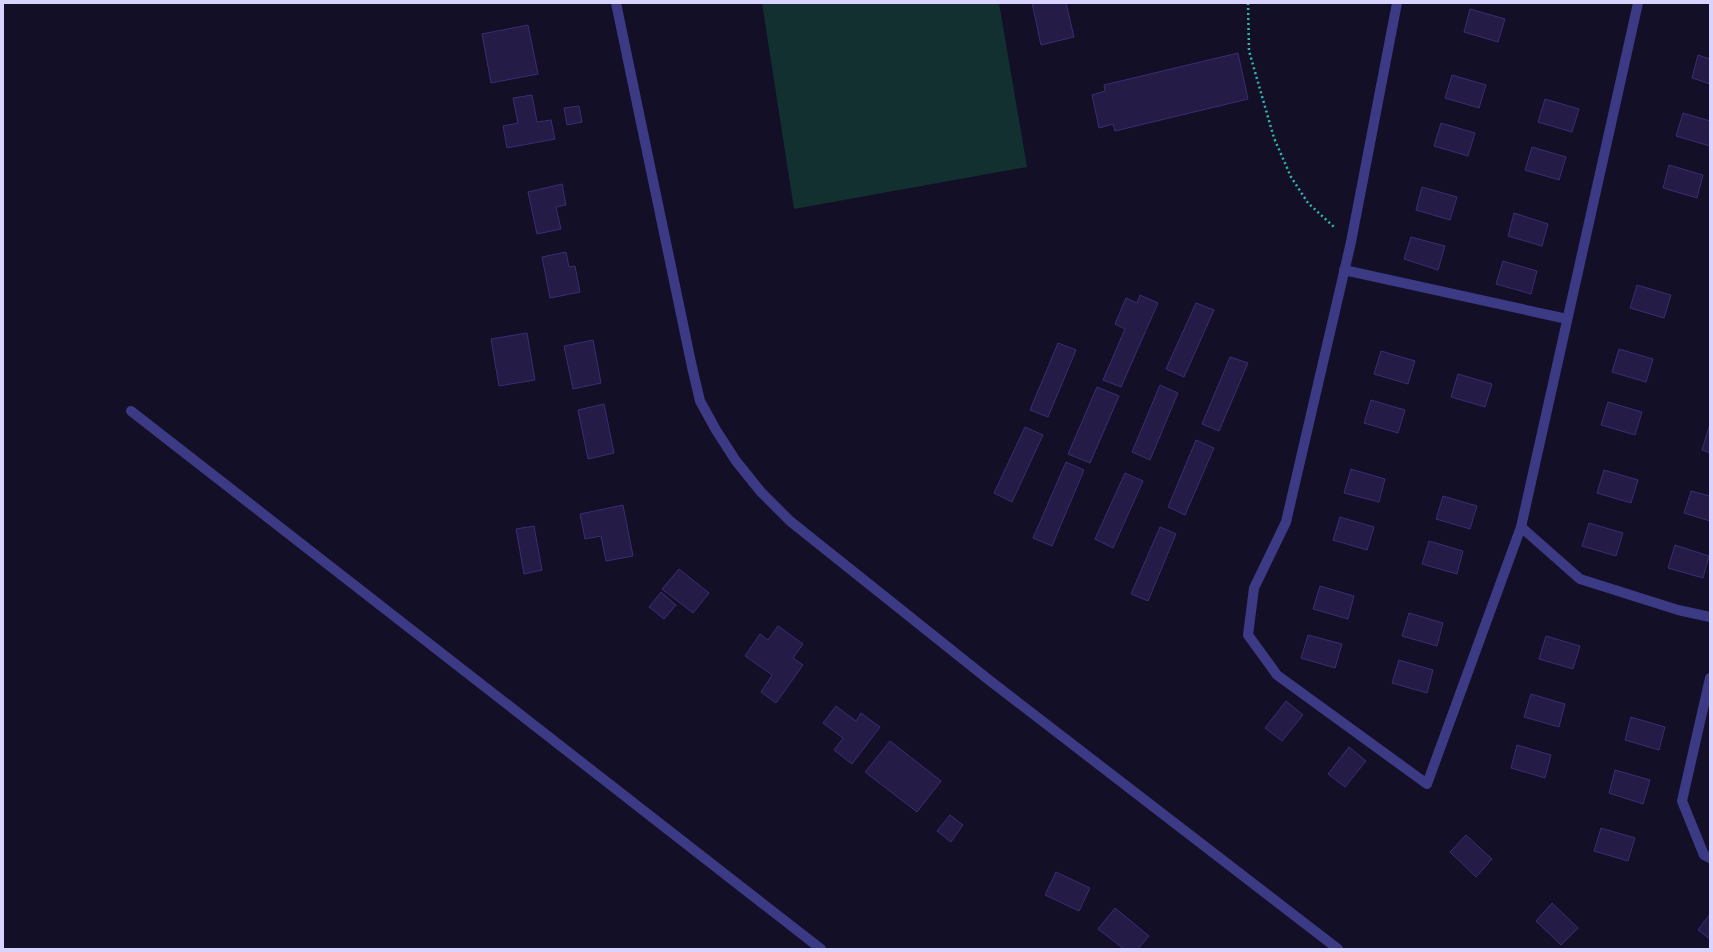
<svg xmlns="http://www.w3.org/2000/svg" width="1713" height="952" viewBox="0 0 1713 952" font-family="'Roboto Condensed',sans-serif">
<rect width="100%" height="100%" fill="#130f26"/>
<polygon fill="#12302f" points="762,3 999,3 1027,167 794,209"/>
<g fill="#241b47" stroke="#3b2d73">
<polygon points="1032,3 1066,3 1074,37 1041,45"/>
<polygon points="1470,9 1505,19 1498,42 1464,32"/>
<polygon points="528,25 538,74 491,83 482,34"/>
<polygon points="1238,53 1248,99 1115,131 1113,124 1099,128 1092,95 1105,91 1104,85"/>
<polygon points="1698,55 1710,59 1710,84 1692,78"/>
<polygon points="1452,75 1486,85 1479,108 1445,98"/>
<polygon points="532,95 537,122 551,120 555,139 507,148 503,126 518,123 513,98"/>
<polygon points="1545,99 1579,109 1572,132 1538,122"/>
<polygon points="579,106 582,122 567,125 564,108"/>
<polygon points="1683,113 1710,121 1710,146 1676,136"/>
<polygon points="1441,123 1475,133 1468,156 1434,146"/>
<polygon points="1532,147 1566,157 1559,180 1525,170"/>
<polygon points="1669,165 1703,175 1697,198 1663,188"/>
<polygon points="562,184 566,205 556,207 561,229 537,234 528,192"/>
<polygon points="1422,187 1457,197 1450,220 1416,210"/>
<polygon points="1514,213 1548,224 1542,246 1508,236"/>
<polygon points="1411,237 1445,246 1438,270 1404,259"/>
<polygon points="566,252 569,267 575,266 580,292 550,298 542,257"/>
<polygon points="1503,261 1537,271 1531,294 1496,284"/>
<polygon points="1637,285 1671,295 1664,318 1630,308"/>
<polygon points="1140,295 1158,303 1121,387 1103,380 1125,329 1115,324 1126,298 1137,303"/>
<polygon points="1196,303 1214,310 1184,377 1166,369"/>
<polygon points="527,333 535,380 499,386 491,339"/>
<polygon points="593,340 601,383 573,389 564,346"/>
<polygon points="1058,343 1076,350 1048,417 1030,410"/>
<polygon points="1619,349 1653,359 1646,382 1612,372"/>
<polygon points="1381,351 1415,361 1408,384 1374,374"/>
<polygon points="1230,357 1248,363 1219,431 1202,424"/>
<polygon points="1458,374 1492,384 1485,407 1451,397"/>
<polygon points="1160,385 1178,393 1150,460 1132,452"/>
<polygon points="1097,387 1119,396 1090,463 1068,454"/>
<polygon points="1371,400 1405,410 1398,433 1364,423"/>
<polygon points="1608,402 1642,412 1635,435 1601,425"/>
<polygon points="604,404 614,453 588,459 578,410"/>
<polygon points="1025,427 1043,435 1012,502 994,493"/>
<polygon points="1709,427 1710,428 1710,453 1702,450"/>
<polygon points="1196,440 1214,448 1185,515 1168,507"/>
<polygon points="1066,462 1084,470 1052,546 1033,538"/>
<polygon points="1351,469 1385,479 1379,502 1344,493"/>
<polygon points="1604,470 1638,480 1631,503 1597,493"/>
<polygon points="1125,473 1143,481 1113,548 1095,539"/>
<polygon points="1691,491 1710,496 1710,521 1684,513"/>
<polygon points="1443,496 1477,506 1470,529 1436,519"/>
<polygon points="623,505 633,556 606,561 601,536 585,539 580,514"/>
<polygon points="1340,517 1374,527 1367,550 1333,540"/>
<polygon points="1589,523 1623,533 1616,556 1582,546"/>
<polygon points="534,526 542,570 524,574 516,529"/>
<polygon points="1160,527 1176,534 1148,601 1131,594"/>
<polygon points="1429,541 1463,551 1457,574 1422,564"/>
<polygon points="1675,545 1709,556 1703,578 1668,568"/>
<polygon points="679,569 709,593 693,613 662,589"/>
<polygon points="1320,586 1354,596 1348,619 1313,609"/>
<polygon points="661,592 676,605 664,619 649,607"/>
<polygon points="1409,613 1443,623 1437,646 1402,636"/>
<polygon points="778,626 803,644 793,658 803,665 776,703 761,692 772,675 745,656 760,634 768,640"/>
<polygon points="1308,635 1342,644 1335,668 1301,658"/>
<polygon points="1546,636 1580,646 1573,669 1539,659"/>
<polygon points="1399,660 1433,670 1427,693 1392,683"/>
<polygon points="1531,694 1565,704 1559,727 1524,717"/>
<polygon points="1286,701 1303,715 1282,741 1265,728"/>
<polygon points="836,706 856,721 861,713 880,727 852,764 834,750 843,738 823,723"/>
<polygon points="1631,717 1665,727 1659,750 1625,740"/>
<polygon points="890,741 941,781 917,812 865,772"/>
<polygon points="1517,745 1551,755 1545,778 1511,768"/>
<polygon points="1349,747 1366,761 1345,787 1328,774"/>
<polygon points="1615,770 1650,780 1643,804 1609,793"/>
<polygon points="950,815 963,825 951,842 937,831"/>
<polygon points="1601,828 1635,838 1628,861 1594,851"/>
<polygon points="1466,835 1492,859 1476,877 1450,852"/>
<polygon points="1056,872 1090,888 1079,911 1045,895"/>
<polygon points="1552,903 1578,928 1561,945 1536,921"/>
<polygon points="1115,908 1149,936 1138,949 1124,949 1098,929"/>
<polygon points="1710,914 1710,939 1698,930"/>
</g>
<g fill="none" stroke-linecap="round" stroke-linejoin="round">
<polyline stroke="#2fb8b0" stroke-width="2.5" stroke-dasharray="2 3" stroke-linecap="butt" points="1248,3 1249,51 1274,138 1291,177 1308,203 1334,227"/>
<g stroke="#3d3a85" stroke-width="10">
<polyline points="1397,3 1351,242 1286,522 1254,588 1248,635 1277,675 1427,784 1521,527 1638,3"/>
<polyline points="1344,270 1567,319"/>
<polyline points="1521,527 1580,579 1678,610 1710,617"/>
<polyline points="1710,678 1682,801 1704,855 1710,858"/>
</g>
<polyline stroke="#3d3a85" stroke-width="10" points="131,411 821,949"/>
<polyline stroke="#3d3a85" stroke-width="10" points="616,3 692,367 700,401 716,430 736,461 761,492 790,521 989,680 1338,949"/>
</g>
<rect width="1713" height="952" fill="none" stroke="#d9d4ff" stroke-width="8"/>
</svg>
